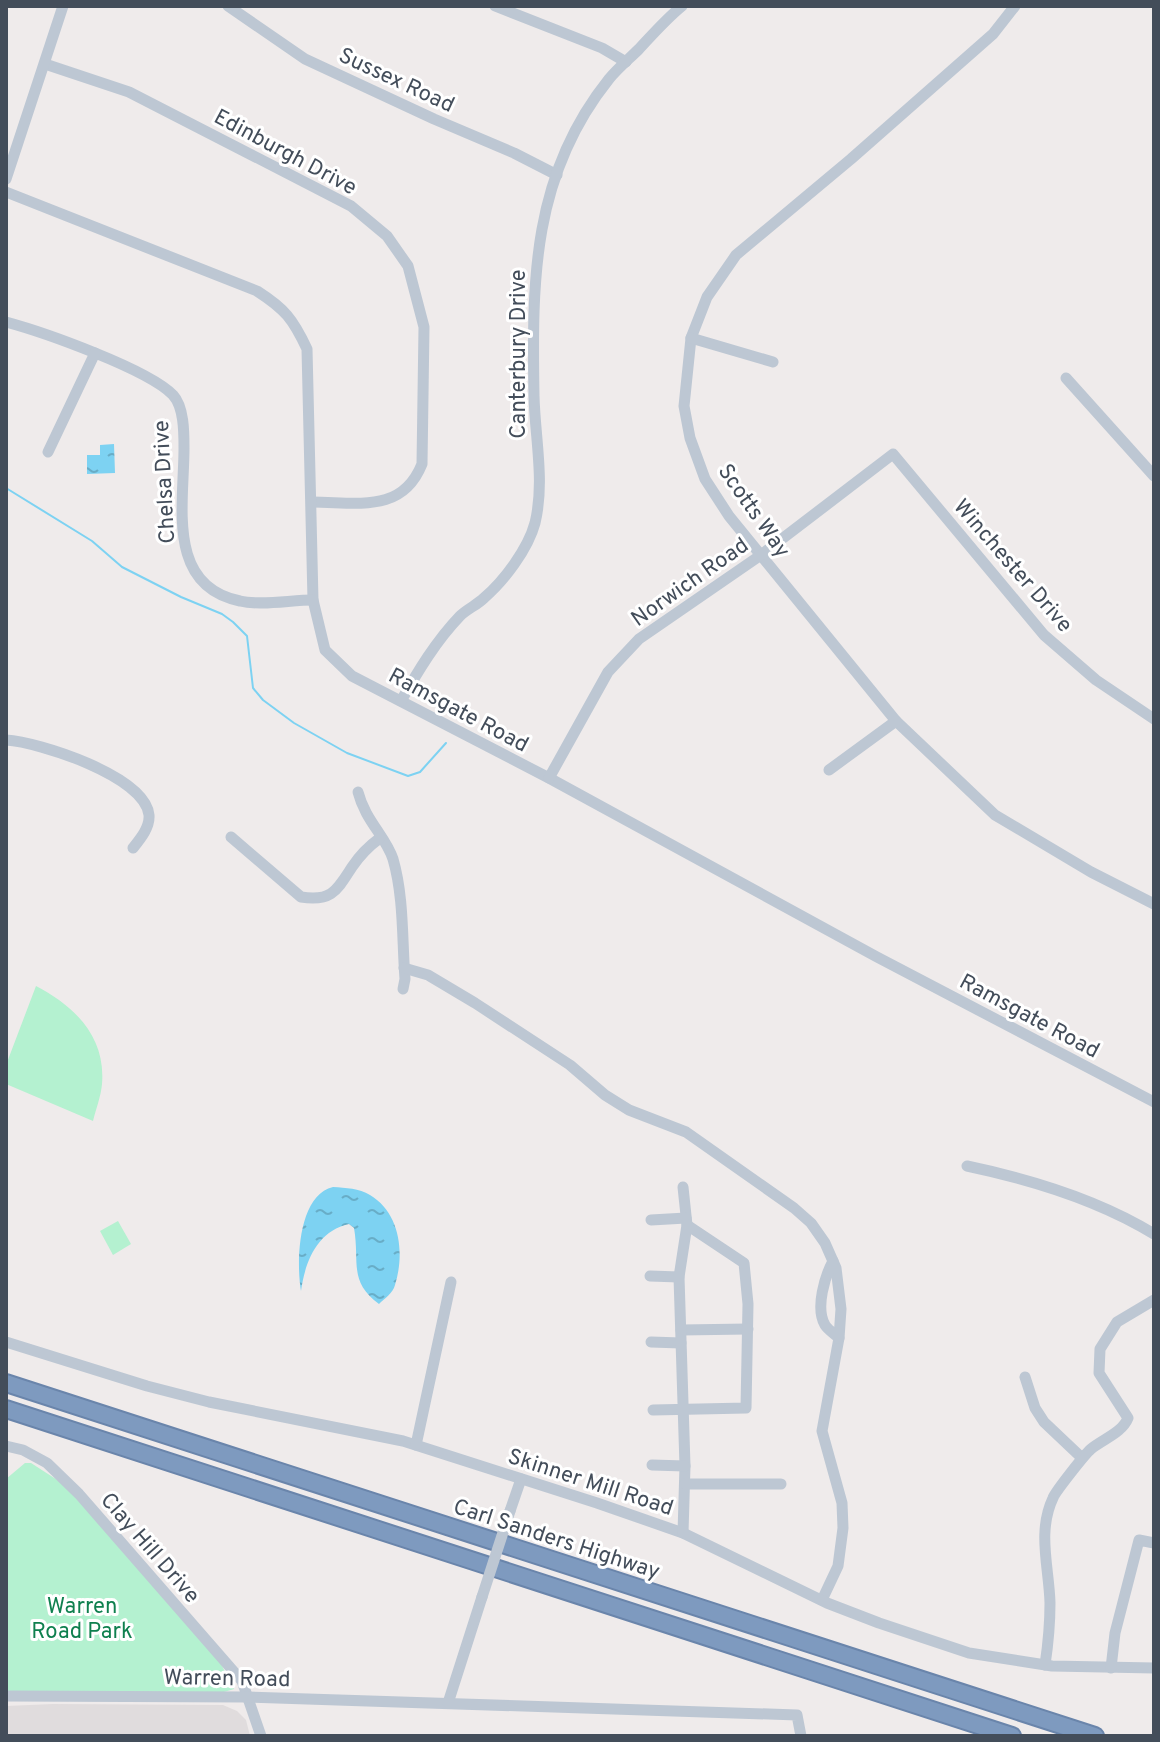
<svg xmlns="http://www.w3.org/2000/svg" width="1160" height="1742" viewBox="0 0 1160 1742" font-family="Overpass,sans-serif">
<defs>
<pattern id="water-ripples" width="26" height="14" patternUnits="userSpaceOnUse" patternTransform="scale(2)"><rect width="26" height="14" fill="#7dd2f2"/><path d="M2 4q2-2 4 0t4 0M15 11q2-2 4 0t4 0" fill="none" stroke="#68adc7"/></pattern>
</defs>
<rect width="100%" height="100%" fill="#efebeb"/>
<polygon fill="#e0dcdd" points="53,1704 223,1705 237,1711 246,1720 250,1736 6,1736 6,1706"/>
<g fill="#b4f1d0">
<path d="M 36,986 C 74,1006 106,1036 102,1084 C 101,1096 96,1109 93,1121 L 6,1084 L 6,1065 Z"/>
<polygon points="118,1221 131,1244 113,1255 100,1231"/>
<polygon points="25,1463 31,1463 79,1494 221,1664 234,1689 224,1692 6,1695 6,1479"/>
</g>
<g fill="url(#water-ripples)">
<polygon points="114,444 115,473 87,474 87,455 100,455 100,445"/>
<path d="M 333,1187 C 346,1188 359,1188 370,1195 C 400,1213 405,1253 395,1285 C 393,1293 384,1299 379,1304 C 348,1281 360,1262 354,1228 L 349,1224 C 317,1231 305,1262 301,1291 C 296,1262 298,1195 333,1187 Z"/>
</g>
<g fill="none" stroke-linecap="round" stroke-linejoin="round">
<polyline stroke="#7dd2f2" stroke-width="2" points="6,488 92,541 122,567 181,597 222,614 233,622 247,636 253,688 263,700 294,723 347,753 408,776 420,772 446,743"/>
<g stroke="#6a85ab" stroke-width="20">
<g id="highway">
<polyline points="6,1383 1095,1736"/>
<polyline points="6,1409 1012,1736"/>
</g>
</g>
<g stroke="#bdc7d3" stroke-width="11">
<polyline points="228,6 305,59 434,119 514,153 557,175"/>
<polyline points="495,6 602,48 626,62"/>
<polyline points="1015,6 993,34 851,159 736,255 707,297 691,338 684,406 690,438 705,479 729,516 896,721 995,815 1091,872 1154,904"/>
<path d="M 45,64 L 129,92 L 351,206 L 387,236 L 408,266 L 424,327 L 422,464 C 402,514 357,502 312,502"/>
<polyline points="6,179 63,6"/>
<path d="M 6,192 L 257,291 C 285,309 293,319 307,349 L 313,600 L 325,650 L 352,676 L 549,778 L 877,957 L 1154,1102"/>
<path d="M 6,322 C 43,332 148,369 173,395 C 184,407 184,432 184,448 C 184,505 166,586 240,601 C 260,606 291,600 313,600"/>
<polyline points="691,338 773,362"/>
<polyline points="1066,378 1154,476"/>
<polyline points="48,452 95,353"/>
<path d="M 401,701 C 418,671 436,641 460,616 C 467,609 477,605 484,598 C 504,581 528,549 535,523 C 545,482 535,438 534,396 C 532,280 532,175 609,79 C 618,68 629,59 639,49 C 653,34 666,19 682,6"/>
<path d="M 6,740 C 39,742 145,776 149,815 C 150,827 141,838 133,848"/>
<polyline points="829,770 896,721"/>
<polyline points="549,778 608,672 639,639 761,555 893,454 1044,635 1096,680 1154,719"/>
<path d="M 358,792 C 365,820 386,837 393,859 C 404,897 402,940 405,979 L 403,989"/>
<path d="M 231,837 L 301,897 C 332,902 337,890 352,867 C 360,855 369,846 380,838"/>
<polyline points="404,968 428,975 475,1003 570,1065 605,1095 629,1110 686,1132 794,1208 811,1223 825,1243 836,1268 841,1309 839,1338 822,1431 842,1503 843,1528 838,1566 822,1600"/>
<path d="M 967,1166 C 1029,1179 1100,1201 1154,1234"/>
<polyline points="683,1187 687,1225"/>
<polyline points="651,1220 686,1218"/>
<path d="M 833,1261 C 825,1276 815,1308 825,1325 C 828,1330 835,1334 839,1338"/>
<polyline points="650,1276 679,1277"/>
<polyline points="681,1330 748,1329"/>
<polyline points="6,1342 147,1386 209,1402 403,1441 597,1503 683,1533 827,1603 879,1623 969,1653 1052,1666 1154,1668"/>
<polyline points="651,1342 681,1343"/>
<polyline points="1025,1377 1035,1408 1044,1422 1082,1458"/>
<polyline points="653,1410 746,1408 748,1304 744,1263 687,1225 679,1277 685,1466 683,1533"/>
<polyline points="416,1445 451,1282"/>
<polyline points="6,1446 23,1450 47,1463 79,1494 242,1681 261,1736"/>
<polyline points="652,1465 685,1466"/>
<polyline points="685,1484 781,1484"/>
<polyline points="510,1511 521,1479"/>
<path d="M 1045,1665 C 1048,1645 1050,1624 1050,1603 C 1049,1567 1037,1532 1053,1498 C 1055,1492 1085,1454 1091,1449 C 1103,1439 1122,1433 1128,1418 L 1099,1373 L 1100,1349 L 1117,1322 L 1154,1300"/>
<polyline points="1111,1668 1115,1633 1139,1540 1154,1543"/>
<polyline points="6,1696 246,1697 797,1715 801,1736"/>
<polyline points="448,1703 482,1597"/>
</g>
<use href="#highway" stroke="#7e9abf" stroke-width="16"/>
<polyline stroke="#bdc7d3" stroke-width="11" points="482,1597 510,1511"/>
</g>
<g text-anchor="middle" stroke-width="6" stroke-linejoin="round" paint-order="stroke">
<g font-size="22" fill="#434d5a" stroke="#fff">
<text transform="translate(397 79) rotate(25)" y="8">Sussex Road</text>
<text transform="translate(286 151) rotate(28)" y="8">Edinburgh Drive</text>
<text transform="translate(517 354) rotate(-90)" y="8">Canterbury Drive</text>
<text transform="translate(163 482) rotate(-93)" y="8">Chelsa Drive</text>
<text transform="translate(755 510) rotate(55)" y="8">Scotts Way</text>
<text transform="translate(1014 565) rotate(49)" y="8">Winchester Drive</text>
<text transform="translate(689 581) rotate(-35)" y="8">Norwich Road</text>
<text transform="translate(459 709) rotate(28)" y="8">Ramsgate Road</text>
<text transform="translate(1030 1015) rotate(28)" y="8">Ramsgate Road</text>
<text transform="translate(591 1481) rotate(18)" y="8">Skinner Mill Road</text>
<text transform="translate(557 1538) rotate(18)" y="8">Carl Sanders Highway</text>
<text transform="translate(151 1547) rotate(49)" y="8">Clay Hill Drive</text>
<text transform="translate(227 1677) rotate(1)" y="8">Warren Road</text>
</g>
<g font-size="22" fill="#0f804f" stroke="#fff">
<text x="82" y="1613">Warren<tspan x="82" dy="25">Road Park</tspan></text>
</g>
</g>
<rect width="1160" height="1742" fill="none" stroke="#434d5a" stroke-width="16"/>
</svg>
